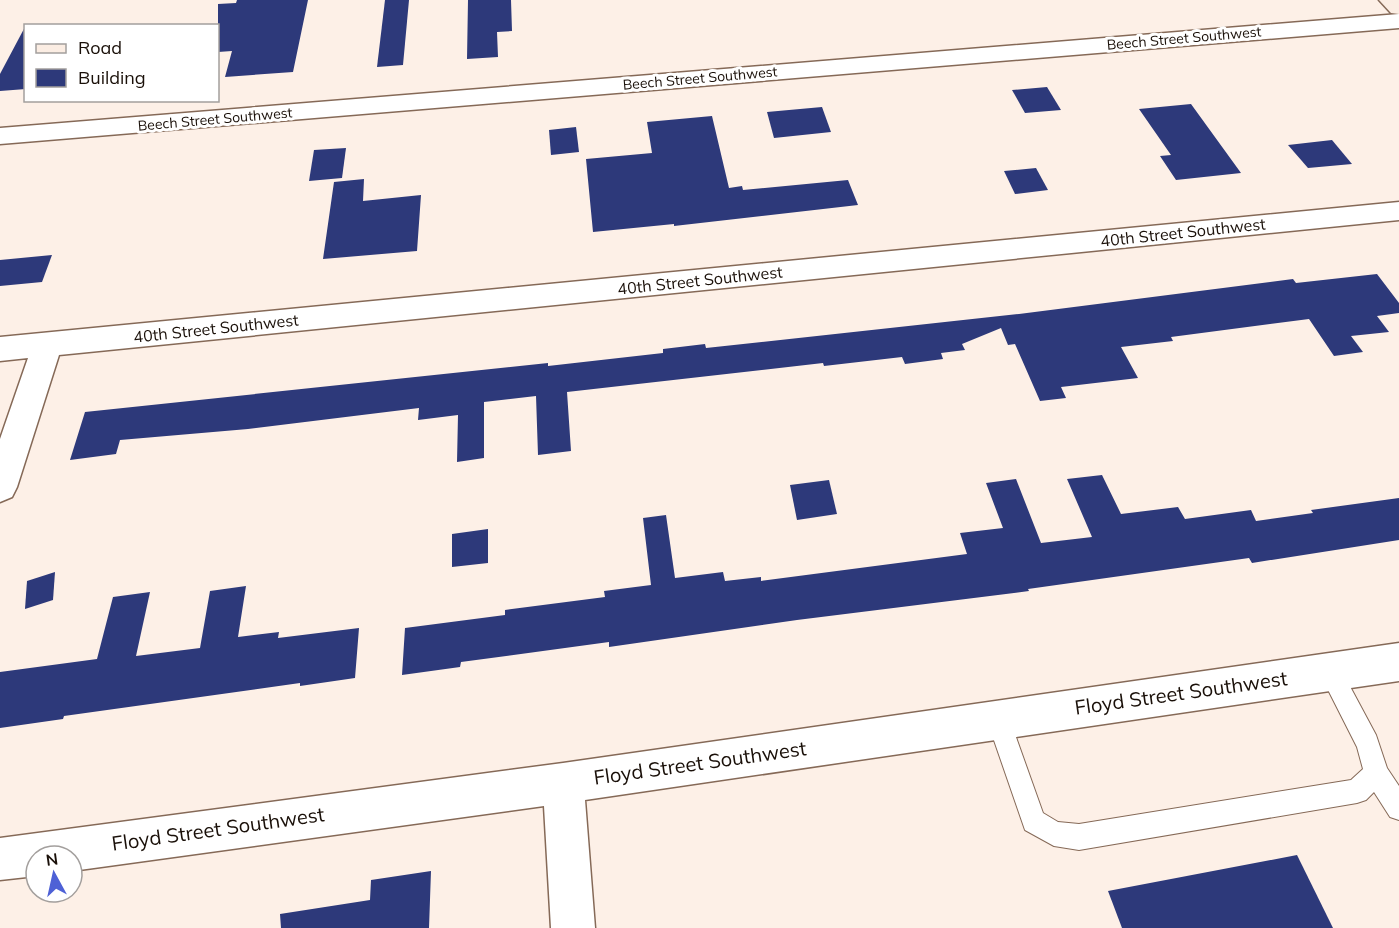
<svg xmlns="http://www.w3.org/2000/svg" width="1399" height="928" viewBox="0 0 1399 928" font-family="Mulish,sans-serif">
<rect width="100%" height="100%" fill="#fdf0e7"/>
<g fill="#2d397a">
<polygon points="237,0 308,0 293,72 225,77 232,51 218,52 218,4 236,3"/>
<polygon points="385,0 409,0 403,65 377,67"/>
<polygon points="468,0 511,0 512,31 497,32 498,57 467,59"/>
<polygon points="26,25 26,89 0,91 0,74"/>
<polygon points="1047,87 1061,110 1025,113 1012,90"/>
<polygon points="1191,104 1241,173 1176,180 1160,156 1171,155 1139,109"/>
<polygon points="822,107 831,132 774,138 767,112"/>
<polygon points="712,116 729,188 742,186 743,190 848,180 858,205 674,226 674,224 593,232 586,159 652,153 647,122"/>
<polygon points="576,127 579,152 551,155 549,130"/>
<polygon points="1332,140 1352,164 1308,168 1288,145"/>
<polygon points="346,148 342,178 309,181 314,150"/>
<polygon points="1036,168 1048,190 1015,194 1004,171"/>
<polygon points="364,179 363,201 421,195 417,251 323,259 334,182"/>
<polygon points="52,255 42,282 0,286 0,260"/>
<polygon points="1377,274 1399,303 1399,313 1377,316 1389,332 1351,336 1363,352 1334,356 1309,319 1171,337 1173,341 1121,347 1138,378 1061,387 1066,398 1040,401 1015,344 1008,345 1001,328 962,344 965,350 941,353 943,359 905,364 902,357 824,366 823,363 567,392 571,451 538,455 536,396 484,402 484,458 457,462 458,415 418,420 419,408 248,429 120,440 116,454 70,460 85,412 548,363 548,366 663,353 663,349 705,344 706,348 1019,314 1293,279 1296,283"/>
<polygon points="1102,475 1121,514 1178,507 1185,519 1251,510 1256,521 1313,513 1311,510 1399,498 1399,540 1252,563 1249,558 1028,589 1029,591 797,620 609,647 609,642 461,662 460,667 402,675 405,628 505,615 505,610 605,597 604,591 651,585 643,518 666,515 675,578 723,572 725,581 761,577 761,581 967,554 960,533 1003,528 986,483 1016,479 1041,543 1092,537 1067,479"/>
<polygon points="829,480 837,514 797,520 790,485"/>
<polygon points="488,529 488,563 452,567 452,534"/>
<polygon points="55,572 53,600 25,609 27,581"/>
<polygon points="246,586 238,637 279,632 278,638 359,628 355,678 300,686 300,683 64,716 63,719 0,728 0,672 97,659 113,597 150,592 136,656 200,648 210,591"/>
<polygon points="1297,855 1333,928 1122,928 1108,891"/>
<polygon points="431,871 429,928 281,928 280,914 370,900 371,880"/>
</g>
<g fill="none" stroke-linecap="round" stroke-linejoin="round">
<g stroke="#856957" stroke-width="2">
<polygon id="lane" points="1330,661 1338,664 1376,735 1387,768 1399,786 1399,820 1390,817 1374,792 1366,800 1357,803 1079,850 1054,846 1025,830 987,720 991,712 999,708 1007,712 1043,813 1058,822 1079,824 1351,780 1363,769 1357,747 1319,672 1322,664"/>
</g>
<g stroke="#856957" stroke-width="3">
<g id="street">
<polygon points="1399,14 1399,28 0,144 0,128"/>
<polygon points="1399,202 1399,220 59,355 17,487 12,497 0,502 0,439 28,358 0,361 0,337"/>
<polygon points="1399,643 1399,681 585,800 595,928 551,928 544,806 72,871 72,856 36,856 36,876 0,880 0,838 563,763"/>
</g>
</g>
<g stroke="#856957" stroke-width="3">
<polygon id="secondary" points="1379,0 1399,0 1399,14 1391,13"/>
</g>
<use href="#lane" fill="#fff" fill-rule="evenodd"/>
<use href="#street" fill="#fff" fill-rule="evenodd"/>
<use href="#secondary" fill="#fbede3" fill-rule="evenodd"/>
</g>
<g text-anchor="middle" stroke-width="6" stroke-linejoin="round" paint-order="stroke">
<g font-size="14" fill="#1a1009" stroke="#fff">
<text transform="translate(1184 38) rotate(-5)" y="5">Beech Street Southwest</text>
<text transform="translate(700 78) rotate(-5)" y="5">Beech Street Southwest</text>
<text transform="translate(215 119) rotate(-5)" y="5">Beech Street Southwest</text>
</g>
<g font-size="16" fill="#1a1009" stroke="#fff">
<text transform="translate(1183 232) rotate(-6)" y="6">40th Street Southwest</text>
<text transform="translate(700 280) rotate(-6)" y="6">40th Street Southwest</text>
<text transform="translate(216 328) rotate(-6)" y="6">40th Street Southwest</text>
</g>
<g font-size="20" fill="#1a1009" stroke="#fff">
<text transform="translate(1181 693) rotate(-8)" y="7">Floyd Street Southwest</text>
<text transform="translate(700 763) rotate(-8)" y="7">Floyd Street Southwest</text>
<text transform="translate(218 829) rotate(-8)" y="7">Floyd Street Southwest</text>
</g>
</g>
<rect x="24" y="24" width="195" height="78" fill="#ffffff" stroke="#a39f9d" stroke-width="1.5"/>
<rect x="36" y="44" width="30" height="9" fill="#fbede3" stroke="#a39f9d" stroke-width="1.5"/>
<text x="78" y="54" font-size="18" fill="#1a1009">Road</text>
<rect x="36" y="69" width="30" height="18" fill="#2d397a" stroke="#a39f9d" stroke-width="1.5"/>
<text x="78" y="84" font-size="18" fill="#1a1009">Building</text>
<g transform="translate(54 874) rotate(352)"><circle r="28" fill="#ffffff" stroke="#a39f9d" stroke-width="1.5"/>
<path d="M0-4.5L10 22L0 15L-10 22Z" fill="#4e61d6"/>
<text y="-9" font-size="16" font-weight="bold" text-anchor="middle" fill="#1a1009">N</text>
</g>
</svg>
